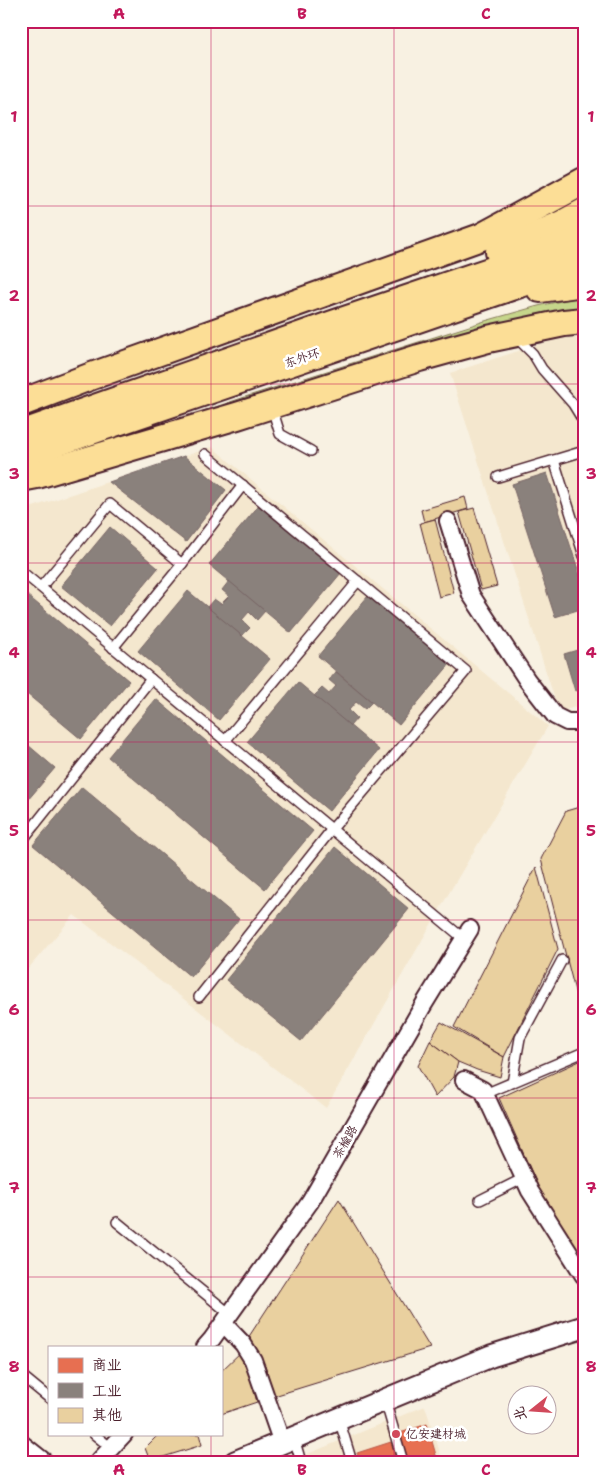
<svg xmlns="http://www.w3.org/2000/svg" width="605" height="1483" viewBox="0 0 605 1483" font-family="'Shantell Sans','LXGW WenKai TC',sans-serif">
<rect width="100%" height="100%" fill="#f8f1e2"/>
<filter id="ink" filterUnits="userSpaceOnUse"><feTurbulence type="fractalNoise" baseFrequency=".02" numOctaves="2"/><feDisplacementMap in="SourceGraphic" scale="10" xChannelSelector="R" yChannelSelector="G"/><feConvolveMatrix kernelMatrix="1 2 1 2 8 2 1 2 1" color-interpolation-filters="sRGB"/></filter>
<g filter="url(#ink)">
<g fill="#f4e7ce">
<polygon points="584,335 584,704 559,712 450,373 565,336"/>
<polygon points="212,447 548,726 449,893 326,1108 74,915 21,977 21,511"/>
<polygon points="425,1406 443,1462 288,1462"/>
</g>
<polygon fill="#c6d68b" stroke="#887a5b" points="584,296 584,312 55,461 245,397 485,321 538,306"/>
<g fill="#e76f51" stroke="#b85746">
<polygon points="427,1424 438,1462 409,1462 400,1433"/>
<polygon points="391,1442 397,1462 360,1462 357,1453"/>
<polygon points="344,1456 346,1462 325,1462"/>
</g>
<g fill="#8a817c" stroke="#776464">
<polygon points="184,456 226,490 186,542 109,482"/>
<polygon points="547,473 584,588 584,608 555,617 512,484"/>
<polygon points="260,504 341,573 291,633 209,565"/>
<polygon points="110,527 158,568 110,626 61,586"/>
<polygon points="229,581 265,611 257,620 249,612 242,620 250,628 242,636 207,607 214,599 221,604 229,596 222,590"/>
<polygon points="21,590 129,681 81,739 21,689"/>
<polygon points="188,591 270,659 219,720 138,651"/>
<polygon points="368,596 450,664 399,725 318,656"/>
<polygon points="584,648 584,688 575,691 564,654"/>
<polygon points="336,672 372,702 365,709 356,702 349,710 357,718 350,726 314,696 322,688 329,694 336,686 329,680"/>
<polygon points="298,682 379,750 329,811 247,742"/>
<polygon points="156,699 313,831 265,889 108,757"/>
<polygon points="21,739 55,768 21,808"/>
<polygon points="82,787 239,919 191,977 33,845"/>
<polygon points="335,847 409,909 301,1041 226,980"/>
</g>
<g fill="#e9d09f" stroke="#4a1f2b">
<polygon points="465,497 468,509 424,522 421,510"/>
<polygon points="474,508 497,586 481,590 459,512"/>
<polygon points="435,519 454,593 439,597 420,523"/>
<polygon points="583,806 584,808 584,1026 541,859 566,811"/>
<polygon points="536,867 558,949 504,1057 454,1027"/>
<polygon points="441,1022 504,1057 500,1077 477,1070 458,1062 430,1041"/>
<polygon points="430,1041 458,1062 454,1077 435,1097 418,1066"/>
<polygon points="584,1059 584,1262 540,1191 499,1098"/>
<polygon points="339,1199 430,1348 274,1396 265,1365 246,1341"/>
<polygon points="243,1350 257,1402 221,1414 221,1371"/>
<polygon points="159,1434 199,1434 202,1445 150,1461 145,1448"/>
</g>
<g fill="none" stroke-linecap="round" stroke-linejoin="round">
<g stroke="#4a1f2b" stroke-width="12">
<g id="service">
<polyline points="515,336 533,354 542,369 573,404 584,422"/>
<polyline points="272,408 280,434 311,451"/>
<polyline points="554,460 584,556"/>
<polyline points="498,477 584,451"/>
<polyline points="21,571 464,939"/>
<polyline points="41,587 110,504 182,564"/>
<polyline points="113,648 182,564 243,485"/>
<polyline points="225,741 358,581"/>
<polyline points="21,842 151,679"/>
<polyline points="199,997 332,829 466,671 205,454"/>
<polyline points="512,1083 520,1038 562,960"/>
<polyline points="485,1094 584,1052"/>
<polyline points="480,1200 524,1178"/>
<polyline points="117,1222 230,1314"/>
<polyline points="21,1375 49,1398"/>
<polyline points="385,1400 403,1462"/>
<polyline points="339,1419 352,1462"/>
<polyline points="94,1434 111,1448"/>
<polyline points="294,1438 301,1462"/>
</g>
</g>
<g stroke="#4a1f2b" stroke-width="20">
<g id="minor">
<polyline points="448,521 471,595 527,680 555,716 567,722 584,722"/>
<polyline points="464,1080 483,1090 530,1191 584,1276"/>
<polyline points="224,1324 243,1344 253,1360 282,1443"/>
<polyline points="205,1347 212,1339 310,1202 424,1004 470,929"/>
<polyline points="21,1443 45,1462"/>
<polyline points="98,1462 124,1434"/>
</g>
</g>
<g stroke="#4a1f2b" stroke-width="25">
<polyline id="tertiary" points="235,1462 491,1356 584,1327"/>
</g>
<g stroke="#4a1f2b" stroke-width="30">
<g id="primary">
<polyline points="499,252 562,224 584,212"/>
<polyline points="540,289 584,283"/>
<polyline points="21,403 92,376 481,237 584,181"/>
<polyline points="21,434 333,324 584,239"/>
<polyline points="21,455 584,262"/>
<polyline points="21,478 37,475 237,416 419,358 488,339 564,323 584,321"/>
</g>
</g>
<use href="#service" stroke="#fff" stroke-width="9"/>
<use href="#minor" stroke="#fff" stroke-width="16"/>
<use href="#tertiary" stroke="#fff" stroke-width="21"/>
<use href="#primary" stroke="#fcde96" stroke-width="26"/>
</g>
</g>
<path fill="none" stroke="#c2185b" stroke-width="1" stroke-opacity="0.55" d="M 211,21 L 211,1347M 394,21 L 394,1462M 21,206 L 584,206M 21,384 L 584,384M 21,563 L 584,563M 21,742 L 584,742M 21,920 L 584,920M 21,1098 L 584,1098M 21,1277 L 584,1277M 211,1434 L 211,1462"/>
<circle fill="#d1495b" stroke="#fff" stroke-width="2" cx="396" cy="1434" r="5"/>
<g text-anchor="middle" stroke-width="5" stroke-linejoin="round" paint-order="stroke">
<g font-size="12" fill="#4a1f2b" stroke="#fff">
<text transform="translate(302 358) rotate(-19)" y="4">东外环</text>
<text transform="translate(345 1142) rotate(-60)" y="4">茶榆路</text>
</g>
<g font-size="12" fill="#4a1f2b" stroke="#fff" text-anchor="start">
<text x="406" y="1438">亿安建材城</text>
</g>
</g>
<rect width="605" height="1483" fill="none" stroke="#fff" stroke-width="55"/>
<rect x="48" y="1346" width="175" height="90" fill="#ffffff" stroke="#b7a5aa"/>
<rect x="58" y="1358" width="25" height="15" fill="#e76f51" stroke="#b7a5aa"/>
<text x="92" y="1370" font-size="15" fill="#4a1f2b">商业</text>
<rect x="58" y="1383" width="25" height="15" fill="#8a817c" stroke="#b7a5aa"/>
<text x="92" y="1396" font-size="15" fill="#4a1f2b">工业</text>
<rect x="58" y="1408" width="25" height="15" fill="#e9d09f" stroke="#b7a5aa"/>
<text x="92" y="1420" font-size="15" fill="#4a1f2b">其他</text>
<g transform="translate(532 1410) rotate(253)"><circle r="24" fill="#ffffff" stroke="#b7a5aa"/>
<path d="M0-4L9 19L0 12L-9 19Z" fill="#d1495b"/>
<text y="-8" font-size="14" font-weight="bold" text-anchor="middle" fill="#4a1f2b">北</text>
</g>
<rect x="28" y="28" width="550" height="1428" fill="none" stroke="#c2185b" stroke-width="2"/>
<g font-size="16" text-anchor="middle" font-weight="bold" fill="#c2185b">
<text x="119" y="19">A</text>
<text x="302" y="19">B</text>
<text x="486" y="19">C</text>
<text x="14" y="122">1</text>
<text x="591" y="122">1</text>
<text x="14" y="301">2</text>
<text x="591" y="301">2</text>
<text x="14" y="479">3</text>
<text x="591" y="479">3</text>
<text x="14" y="658">4</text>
<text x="591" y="658">4</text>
<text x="14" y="836">5</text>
<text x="591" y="836">5</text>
<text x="14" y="1015">6</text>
<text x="591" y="1015">6</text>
<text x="14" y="1193">7</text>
<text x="591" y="1193">7</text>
<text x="14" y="1372">8</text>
<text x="591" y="1372">8</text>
<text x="119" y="1475">A</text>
<text x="302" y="1475">B</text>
<text x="486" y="1475">C</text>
</g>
</svg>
